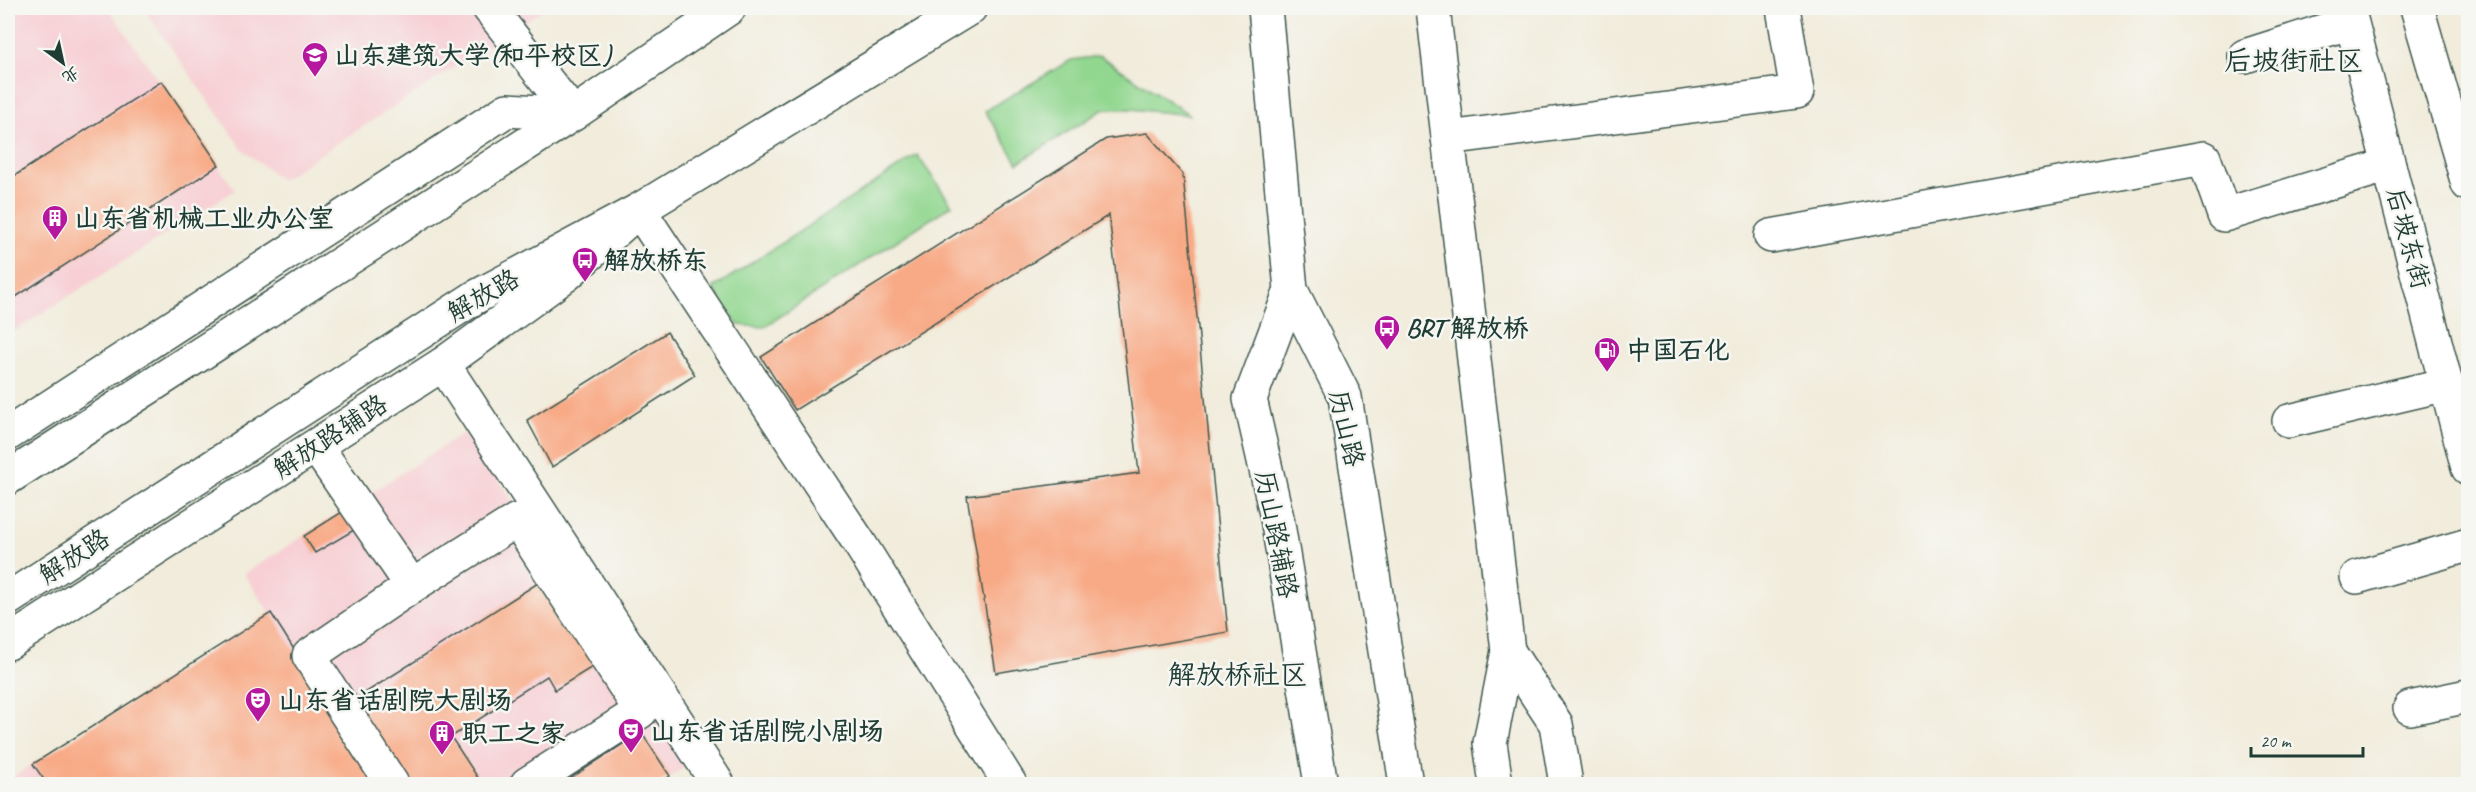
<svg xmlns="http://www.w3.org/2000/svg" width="2476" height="792" viewBox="0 0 2476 792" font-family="Caveat,'LXGW WenKai TC',sans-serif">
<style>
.built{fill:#f7cfd4}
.green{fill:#92d790;stroke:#588a62;stroke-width:1.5}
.building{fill:#f8aa86}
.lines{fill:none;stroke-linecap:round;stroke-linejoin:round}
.minor-casing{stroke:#3e574d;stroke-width:36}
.major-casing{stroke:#3e574d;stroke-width:36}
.minor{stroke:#fff;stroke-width:33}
.major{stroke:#fff;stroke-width:33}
.labels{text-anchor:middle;stroke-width:5;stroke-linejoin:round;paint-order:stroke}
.poi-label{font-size:26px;font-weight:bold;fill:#1f3d34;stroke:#f6f6f2;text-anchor:start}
.street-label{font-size:26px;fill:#1f3d34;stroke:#f6f6f2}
.quarter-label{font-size:28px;fill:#1f3d34;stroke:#f6f6f2}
</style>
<rect width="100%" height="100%" fill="#f6f6f2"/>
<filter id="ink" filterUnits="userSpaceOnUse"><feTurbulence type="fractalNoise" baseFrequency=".0167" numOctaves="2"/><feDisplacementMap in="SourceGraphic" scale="12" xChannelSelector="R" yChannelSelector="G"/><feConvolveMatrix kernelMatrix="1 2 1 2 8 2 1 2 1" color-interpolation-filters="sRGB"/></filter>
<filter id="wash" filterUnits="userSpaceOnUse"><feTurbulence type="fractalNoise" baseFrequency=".008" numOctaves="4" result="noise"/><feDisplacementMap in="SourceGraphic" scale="24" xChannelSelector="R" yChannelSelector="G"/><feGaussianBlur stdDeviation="1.35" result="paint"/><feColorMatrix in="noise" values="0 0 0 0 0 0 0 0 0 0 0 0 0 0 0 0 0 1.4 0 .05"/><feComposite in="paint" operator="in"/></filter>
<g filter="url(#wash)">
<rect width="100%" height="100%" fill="#f1ecdb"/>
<g class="built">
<polygon points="8,8 108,8 235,190 8,335"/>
<polygon points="143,8 546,8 281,180 242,149"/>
<polygon points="467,431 688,765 658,784 8,784 8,780 270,613 244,574"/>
</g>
<g class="green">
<polygon points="1100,56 1190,115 1130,109 1104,109 1018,163 985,111 1071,60"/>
<polygon points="917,155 952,205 764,327 738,325 713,288"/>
</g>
<g id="blocks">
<g class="building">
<polygon points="162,81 219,165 8,302 8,180"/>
<polygon points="1147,133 1183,175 1228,632 996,673 967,496 1139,473 1109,215 795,410 761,357 1106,139"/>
<polygon points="667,332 695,375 552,467 527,420"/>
<polygon points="342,512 354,530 315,553 304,536"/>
<polygon points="549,576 602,661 555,690 547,676 451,737 482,784 396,784 346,705"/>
<polygon points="271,613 379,784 47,784 33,764"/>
<polygon points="641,732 670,776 658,784 562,784"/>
</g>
</g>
</g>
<g filter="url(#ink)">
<use href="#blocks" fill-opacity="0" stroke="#3e574d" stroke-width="1.5"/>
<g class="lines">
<g class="minor-casing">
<g id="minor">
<polyline points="489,8 573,114"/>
<polyline points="2348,8 2468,468"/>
<polyline points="2417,8 2468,184"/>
<polyline points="2245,56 2351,22"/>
<polyline points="1448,138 1797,92 1783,8"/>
<polyline points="1771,236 2204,158 2224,215 2389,165"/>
<polyline points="1291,290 1250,399 1277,518 1321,784"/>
<polyline points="443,364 718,784"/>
<polyline points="2289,421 2447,384"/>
<polyline points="8,434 507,110 573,114"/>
<polyline points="316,446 412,586"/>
<polyline points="2357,577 2468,545"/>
<polyline points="8,643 443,364 566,275 639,210 858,541 1010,784"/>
<polyline points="1508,651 1556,724 1566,784"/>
<polyline points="2410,708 2468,696"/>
<polyline points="392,784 309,656 412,586 517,520 641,711 527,784"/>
</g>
</g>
<g class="major-casing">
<g id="major">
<polyline points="1265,8 1291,290 1345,397 1406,784"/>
<polyline points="1433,8 1508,651 1490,743 1496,784"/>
<polyline points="8,478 573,114 729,8"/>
<polyline points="8,599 474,298 639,210 970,8"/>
</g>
</g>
<use href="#minor" class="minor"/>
<use href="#major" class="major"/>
</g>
</g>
<defs>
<g id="university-pin" transform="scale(1.35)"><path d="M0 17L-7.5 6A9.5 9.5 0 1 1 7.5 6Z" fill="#b5179e" stroke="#f6f6f2"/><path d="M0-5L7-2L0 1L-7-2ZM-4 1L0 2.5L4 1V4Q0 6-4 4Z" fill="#fff"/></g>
<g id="building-pin" transform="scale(1.35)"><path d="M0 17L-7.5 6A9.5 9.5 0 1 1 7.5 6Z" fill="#b5179e" stroke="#f6f6f2"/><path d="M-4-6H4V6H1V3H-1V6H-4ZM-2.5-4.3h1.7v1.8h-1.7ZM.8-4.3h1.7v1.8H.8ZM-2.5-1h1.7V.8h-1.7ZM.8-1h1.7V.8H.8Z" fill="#fff"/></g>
<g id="bus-pin" transform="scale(1.35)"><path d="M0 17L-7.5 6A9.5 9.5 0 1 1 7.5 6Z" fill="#b5179e" stroke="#f6f6f2"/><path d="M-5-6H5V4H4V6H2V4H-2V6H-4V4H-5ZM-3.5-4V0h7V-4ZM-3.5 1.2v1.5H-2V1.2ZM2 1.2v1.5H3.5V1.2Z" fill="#fff"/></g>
<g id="fuel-pin" transform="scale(1.35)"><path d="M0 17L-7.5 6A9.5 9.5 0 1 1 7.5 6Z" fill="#b5179e" stroke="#f6f6f2"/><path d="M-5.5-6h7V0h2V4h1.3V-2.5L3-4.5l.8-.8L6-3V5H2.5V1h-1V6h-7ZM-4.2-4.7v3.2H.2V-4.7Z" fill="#fff"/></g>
<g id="theatre-pin" transform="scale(1.35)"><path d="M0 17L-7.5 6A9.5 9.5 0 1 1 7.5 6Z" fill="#b5179e" stroke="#f6f6f2"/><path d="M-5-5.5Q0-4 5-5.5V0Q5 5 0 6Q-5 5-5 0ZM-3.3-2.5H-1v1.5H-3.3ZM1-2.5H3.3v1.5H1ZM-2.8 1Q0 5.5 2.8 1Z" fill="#fff"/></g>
</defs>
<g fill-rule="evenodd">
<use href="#university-pin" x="315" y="55"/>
<use href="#building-pin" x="55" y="218"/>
<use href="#bus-pin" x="585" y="260"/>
<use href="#bus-pin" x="1387" y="328"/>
<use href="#fuel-pin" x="1607" y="350"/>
<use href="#theatre-pin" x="258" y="700"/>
<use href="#theatre-pin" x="631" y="731"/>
<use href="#building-pin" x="442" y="733"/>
</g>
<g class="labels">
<g class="poi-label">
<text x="334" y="64">山东建筑大学(和平校区)</text>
<text x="74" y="227">山东省机械工业办公室</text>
<text x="604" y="269">解放桥东</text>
<text x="1406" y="337">BRT 解放桥</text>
<text x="1626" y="359">中国石化</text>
<text x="278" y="709">山东省话剧院大剧场</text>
<text x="650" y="740">山东省话剧院小剧场</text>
<text x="462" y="742">职工之家</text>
</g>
<g class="street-label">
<text transform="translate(2409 238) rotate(75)" y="9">后坡东街</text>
<text transform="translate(483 295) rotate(-30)" y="9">解放路</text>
<text transform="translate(1347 428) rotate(77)" y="9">历山路</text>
<text transform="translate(330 436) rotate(-33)" y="9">解放路辅路</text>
<text transform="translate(1277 534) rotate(79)" y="9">历山路辅路</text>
<text transform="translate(74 556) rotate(-33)" y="9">解放路</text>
</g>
<g class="quarter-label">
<text x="2294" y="70">后坡街社区</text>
<text x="1238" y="684">解放桥社区</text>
</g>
</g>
<rect width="2476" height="792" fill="none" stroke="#f6f6f2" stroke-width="30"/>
<g transform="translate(63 63) rotate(147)" stroke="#f6f6f2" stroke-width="4.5" paint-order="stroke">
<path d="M0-4.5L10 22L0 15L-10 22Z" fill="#1f3d34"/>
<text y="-9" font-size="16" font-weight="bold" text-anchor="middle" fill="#1f3d34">北</text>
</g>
<path d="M2251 747v9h112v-9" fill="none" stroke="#1f3d34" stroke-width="3"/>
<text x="2260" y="747" font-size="18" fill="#1f3d34" stroke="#f6f6f2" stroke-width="4.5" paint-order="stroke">20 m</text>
</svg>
